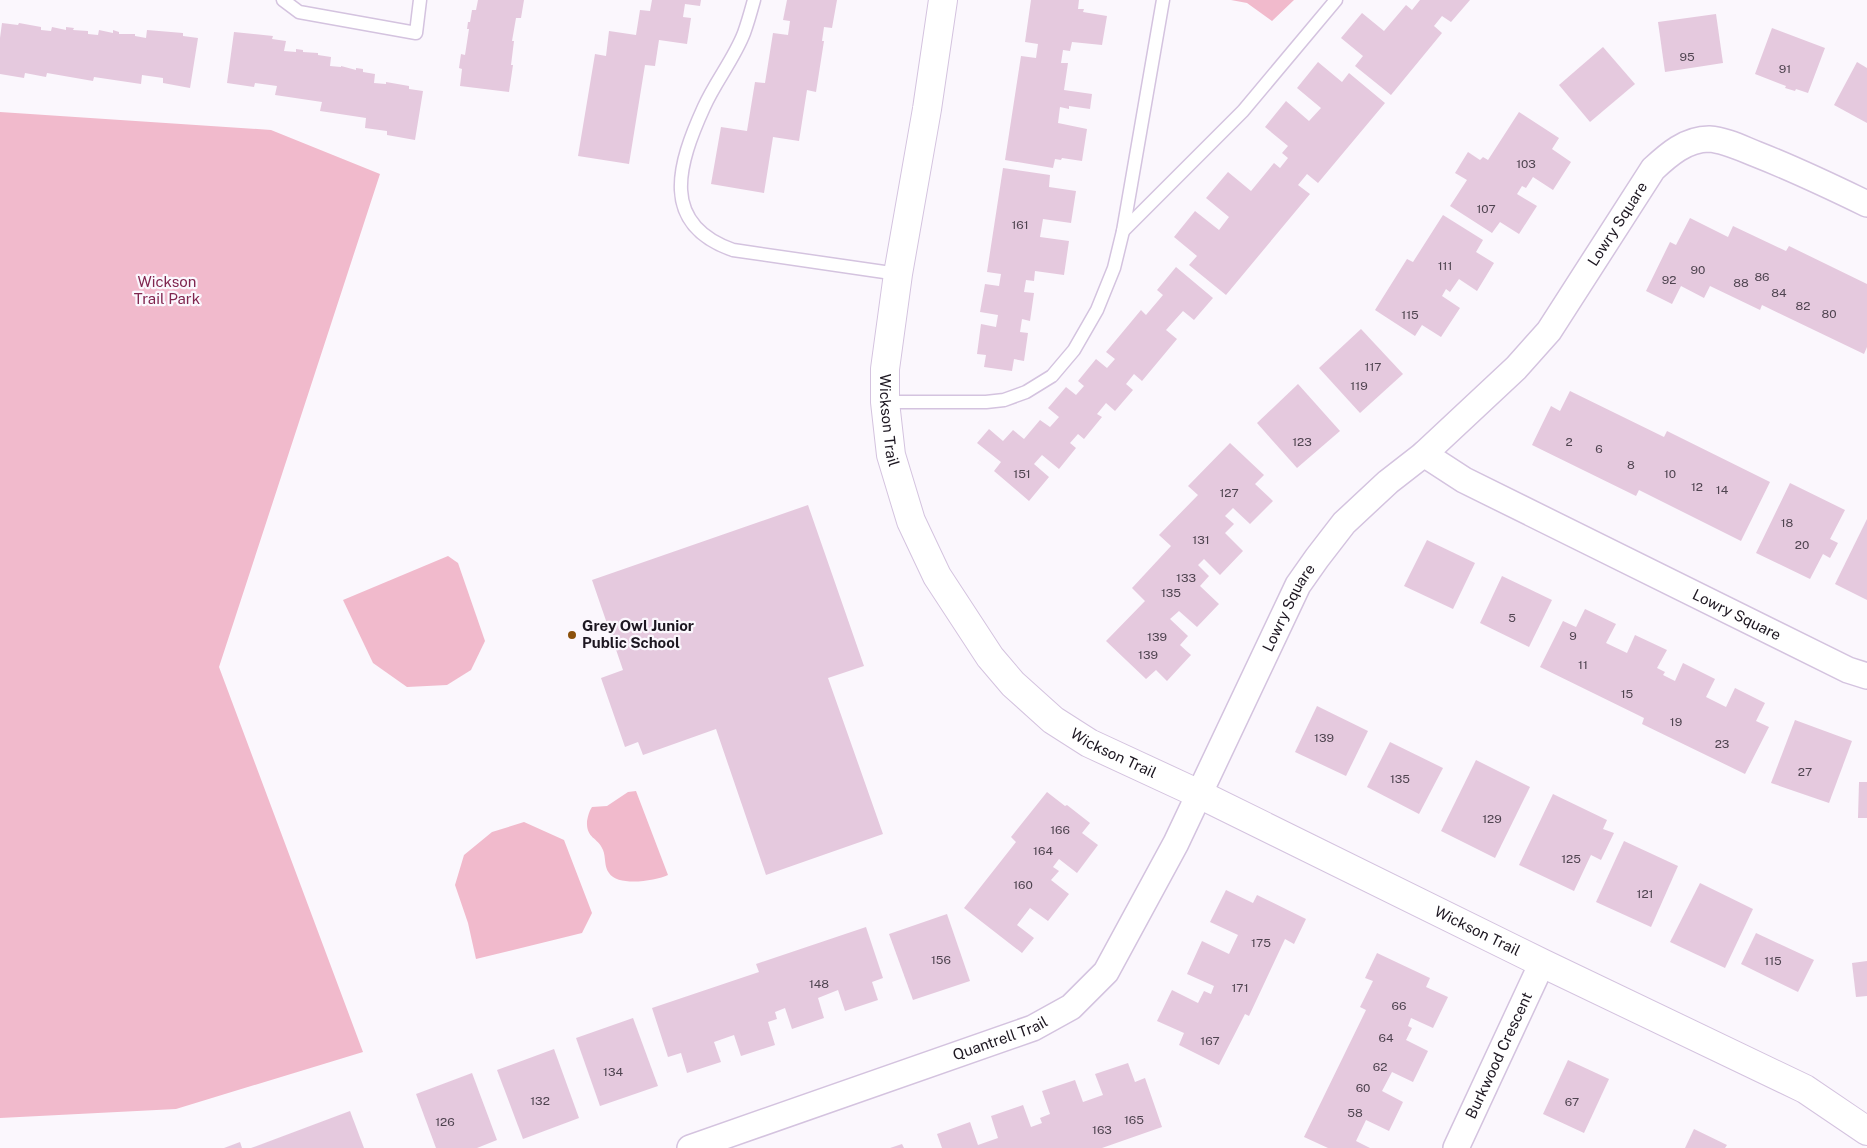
<svg xmlns="http://www.w3.org/2000/svg" width="1867" height="1148" viewBox="0 0 1867 1148" font-family="'Public Sans',sans-serif">
<style>
.green{fill:#f1bacc}
.building{fill:#e5c9de}
.lines{fill:none;stroke-linecap:round;stroke-linejoin:round}
.service-casing{stroke:#d4c3df;stroke-width:15}
.minor-casing{stroke:#d4c3df;stroke-width:28}
.tertiary-casing{stroke:#d4c3df;stroke-width:30}
.service{stroke:#fff;stroke-width:12}
.minor{stroke:#fff;stroke-width:25}
.tertiary{stroke:#fff;stroke-width:28}
.poi-dot{fill:#8b500b;stroke:#fbf7fd;stroke-width:2}
.labels{text-anchor:middle;stroke-width:4.5;stroke-linejoin:round;paint-order:stroke}
.number-label{font-size:12px;fill:#4f4450}
.street-label{font-size:15px;fill:#1d1721;stroke:#fbf7fd}
.park-label{font-size:15px;fill:#80264f;stroke:#fbf7fd}
.poi-label{font-size:15px;font-weight:bold;fill:#1d1721;stroke:#fbf7fd;text-anchor:start}
</style>
<rect width="100%" height="100%" fill="#fbf7fd"/>
<g class="green">
<polygon points="1231,0 1294,0 1272,21 1247,3"/>
<polygon points="0,112 271,130 380,174 219,667 363,1052 176,1109 0,1118"/>
<polygon points="448,556 458,563 485,641 471,670 447,685 407,687 373,663 343,600"/>
<path d="M636 791 668 875C655 881 618 887 609 873 604 867 606 857 603 850 598 837 586 839 587 821 588 816 589 811 592 807L607 806 628 792Z"/>
<polygon points="524,822 564,840 592,913 582,933 476,959 468,923 455,885 464,855 492,832"/>
</g>
<g class="building">
<polygon points="478,0 524,0 521,18 516,18 512,41 514,41 511,65 513,65 509,92 460,86 462,69 459,68 461,54 465,55 469,29 467,29 468,22 470,22 472,10 476,10"/>
<polygon points="652,0 701,0 700,6 685,4 683,17 691,18 687,44 659,40 655,66 645,65 629,164 578,156 595,54 606,56 609,31 636,35 640,10 650,11"/>
<polygon points="787,0 837,0 832,28 824,27 822,41 824,41 816,92 807,90 799,141 773,137 764,193 711,184 721,127 747,131 755,82 765,83 773,33 788,35 790,21 783,20"/>
<polygon points="1031,0 1079,0 1078,9 1084,9 1083,12 1107,16 1102,45 1072,42 1070,51 1063,50 1061,63 1068,63 1064,90 1092,94 1090,109 1069,106 1069,109 1060,107 1058,123 1087,129 1082,161 1062,158 1061,160 1055,159 1053,168 1005,160 1021,56 1036,58 1038,44 1025,42"/>
<polygon points="1420,0 1470,0 1451,22 1442,16 1434,26 1442,33 1391,95 1355,66 1363,56 1341,38 1362,13 1384,31 1406,5 1412,10"/>
<polygon points="1716,14 1723,63 1665,72 1658,22"/>
<polygon points="2,23 18,25 19,23 41,27 41,30 51,31 52,27 66,30 66,27 74,28 73,30 88,31 88,34 98,35 99,30 113,33 113,30 119,32 119,34 135,34 135,36 146,38 147,30 183,33 183,36 198,38 190,88 163,83 163,78 142,75 141,84 94,77 93,81 47,73 46,77 25,73 24,78 0,74 0,38"/>
<polygon points="1772,28 1825,48 1808,93 1796,89 1795,91 1785,88 1786,86 1755,74"/>
<polygon points="234,32 273,36 272,39 286,41 284,51 296,52 296,49 303,50 303,52 318,53 318,55 331,57 330,66 341,67 341,66 356,70 356,68 363,69 363,72 375,74 374,83 386,84 386,82 409,86 409,89 423,91 415,140 387,135 387,131 365,128 366,118 320,111 322,102 275,95 277,86 255,83 254,87 227,83"/>
<polygon points="1603,47 1635,84 1590,122 1559,85"/>
<polygon points="1318,62 1342,82 1349,73 1385,103 1318,183 1307,174 1298,185 1310,194 1226,295 1189,265 1197,256 1174,237 1195,211 1219,230 1229,217 1206,198 1228,172 1251,191 1274,163 1280,168 1288,158 1282,153 1288,146 1265,127 1286,101 1309,121 1321,108 1297,88"/>
<polygon points="1857,62 1867,68 1867,123 1834,105"/>
<polygon points="1519,112 1559,138 1552,149 1571,162 1553,190 1533,177 1526,188 1522,186 1517,194 1537,206 1519,234 1500,222 1492,233 1450,206 1467,180 1455,173 1468,152 1480,160 1483,157 1488,160"/>
<polygon points="1003,168 1050,175 1049,187 1076,191 1071,223 1043,219 1040,237 1069,241 1064,275 1035,271 1034,281 1026,280 1024,292 1034,293 1030,321 1022,319 1020,332 1028,333 1024,361 1014,359 1012,371 984,367 986,355 977,354 981,324 996,327 998,315 980,312 985,284 999,286 1001,274 987,272"/>
<polygon points="1443,215 1483,240 1476,252 1494,263 1477,291 1459,279 1450,292 1446,289 1442,296 1460,308 1441,337 1422,325 1415,336 1375,310 1407,259 1413,262"/>
<polygon points="1690,218 1728,237 1733,226 1786,251 1789,246 1867,284 1867,347 1864,354 1762,305 1760,310 1710,286 1704,298 1681,286 1672,304 1646,291 1670,242 1676,245"/>
<polygon points="1176,267 1213,298 1194,320 1183,311 1166,330 1177,339 1142,381 1134,374 1126,384 1133,390 1115,411 1106,403 1097,414 1102,417 1084,439 1078,434 1070,443 1076,448 1059,469 1042,455 1034,464 1049,477 1029,501 994,471 1001,462 977,443 989,429 1003,441 1013,430 1024,439 1040,420 1050,427 1059,417 1048,408 1066,387 1076,395 1084,386 1078,381 1096,359 1107,368 1115,359 1106,352 1141,310 1146,315 1163,295 1157,290"/>
<polygon points="1361,329 1403,374 1360,413 1319,368"/>
<polygon points="1298,384 1340,431 1297,468 1257,423"/>
<polygon points="1570,391 1664,437 1667,431 1770,482 1741,541 1639,490 1636,496 1532,445 1551,406 1560,411"/>
<polygon points="1230,443 1264,475 1255,484 1273,501 1250,524 1233,508 1225,516 1234,524 1225,533 1243,551 1220,575 1204,559 1198,565 1209,576 1200,586 1219,604 1197,627 1179,611 1170,619 1188,636 1180,645 1191,655 1167,681 1156,670 1146,679 1106,641 1145,601 1132,588 1171,546 1159,535 1198,495 1188,486"/>
<polygon points="1790,483 1845,510 1830,539 1838,543 1830,558 1823,554 1810,579 1756,553"/>
<polygon points="808,505 864,666 828,678 883,834 766,875 716,729 643,755 638,742 625,747 601,678 623,670 592,580"/>
<polygon points="1867,519 1867,600 1835,584"/>
<polygon points="1427,540 1475,563 1453,609 1404,586"/>
<polygon points="1502,576 1552,600 1529,647 1480,623"/>
<polygon points="1585,609 1616,624 1606,643 1627,653 1635,635 1667,650 1657,668 1665,672 1663,675 1675,681 1683,663 1715,679 1706,697 1726,707 1735,688 1765,703 1756,721 1769,727 1745,774 1642,724 1644,718 1540,667 1563,621 1576,627"/>
<polygon points="1317,706 1368,731 1346,776 1295,752"/>
<polygon points="1795,720 1852,741 1829,803 1771,783"/>
<polygon points="1390,742 1443,768 1419,814 1367,787"/>
<polygon points="1476,760 1530,787 1495,858 1441,831"/>
<polygon points="1859,782 1867,782 1867,818 1858,818"/>
<polygon points="1047,792 1065,806 1067,805 1090,823 1082,833 1098,845 1077,873 1059,859 1053,867 1059,871 1051,880 1069,894 1048,921 1030,908 1017,925 1034,938 1022,953 964,908 1016,842 1011,837"/>
<polygon points="1553,794 1607,820 1603,829 1614,833 1601,860 1591,855 1574,891 1519,865"/>
<polygon points="1624,841 1678,866 1651,927 1596,902"/>
<polygon points="1700,883 1753,909 1725,968 1670,942"/>
<polygon points="1226,890 1253,903 1257,895 1306,919 1294,944 1285,939 1249,1016 1245,1014 1219,1065 1179,1045 1184,1033 1157,1021 1172,990 1198,1003 1204,991 1211,994 1214,986 1187,974 1202,941 1229,954 1238,935 1210,922"/>
<polygon points="947,914 970,981 913,1000 889,934"/>
<polygon points="866,927 883,978 872,982 878,1000 845,1011 838,990 818,998 824,1018 792,1029 785,1008 775,1012 777,1019 768,1022 775,1045 741,1056 734,1035 714,1042 721,1062 687,1073 681,1053 668,1057 652,1008 759,972 756,964"/>
<polygon points="1756,933 1814,960 1798,992 1741,964"/>
<polygon points="1377,953 1430,978 1426,987 1448,997 1433,1028 1411,1018 1408,1026 1412,1028 1406,1040 1428,1051 1413,1082 1392,1072 1382,1091 1403,1102 1389,1131 1366,1120 1356,1141 1370,1148 1328,1148 1304,1137 1366,1010 1360,1007 1373,981 1365,978"/>
<polygon points="1867,961 1867,996 1856,997 1852,963"/>
<polygon points="633,1018 658,1086 600,1106 576,1038"/>
<polygon points="554,1049 579,1118 523,1139 497,1070"/>
<polygon points="1568,1060 1609,1079 1584,1133 1543,1114"/>
<polygon points="1128,1063 1135,1082 1145,1078 1162,1127 1102,1148 942,1148 937,1134 970,1122 978,1145 998,1138 991,1116 1023,1105 1031,1127 1042,1123 1040,1118 1050,1114 1042,1091 1075,1080 1083,1102 1103,1095 1095,1074"/>
<polygon points="472,1073 497,1140 477,1148 436,1148 416,1094"/>
<polygon points="350,1111 364,1148 251,1148"/>
<polygon points="1694,1129 1727,1145 1725,1148 1685,1148"/>
<polygon points="240,1142 242,1148 224,1148"/>
<polygon points="902,1144 904,1148 890,1148"/>
</g>
<g class="lines">
<g class="service-casing">
<g id="service">
<polyline points="283,0 299,12 416,33 420,0"/>
<path d="M754 0C751 11 748 22 744 33 734 59 715 82 704 107 678 164 659 224 733 250L898 274"/>
<polyline points="1123,231 1243,111 1336,0"/>
<polyline points="885,402 986,402 1004,400 1026,392 1052,376 1074,350 1097,310 1114,268 1123,231 1163,0"/>
</g>
</g>
<g class="minor-casing">
<g id="minor">
<path id="s1" d="M1424 454 1464 480 1848 670 1867 676"/>
<path id="s2" d="M690 1148 1033 1028 1071 1007 1106 972 1176 843 1298 585 1317 558 1344 523 1388 482 1424 454 1516 368 1549 331 1653 169C1668 155 1686 139 1709 139 1725 140 1741 148 1756 154 1794 169 1830 186 1867 204"/>
<path id="s3" d="M1456 1148 1542 963"/>
</g>
</g>
<g class="tertiary-casing">
<g id="tertiary">
<path id="s4" d="M943 0 927 109 898 274 885 369V402L891 455 911 521 937 576 990 657 1013 684 1053 720 1089 743 1199 794 1542 963 1805 1089 1867 1131"/>
</g>
</g>
<use href="#service" class="service"/>
<use href="#minor" class="minor"/>
<use href="#tertiary" class="tertiary"/>
</g>
<circle class="poi-dot" cx="572" cy="635" r="5"/>
<g class="labels">
<g class="number-label">
<text x="1687" y="61">95</text>
<text x="1785" y="73">91</text>
<text x="1526" y="168">103</text>
<text x="1486" y="213">107</text>
<text x="1020" y="229">161</text>
<text x="1445" y="270">111</text>
<text x="1698" y="274">90</text>
<text x="1762" y="281">86</text>
<text x="1669" y="284">92</text>
<text x="1741" y="287">88</text>
<text x="1779" y="297">84</text>
<text x="1803" y="310">82</text>
<text x="1829" y="318">80</text>
<text x="1410" y="319">115</text>
<text x="1373" y="371">117</text>
<text x="1359" y="390">119</text>
<text x="1302" y="446">123</text>
<text x="1569" y="446">2</text>
<text x="1599" y="453">6</text>
<text x="1631" y="469">8</text>
<text x="1022" y="478">151</text>
<text x="1670" y="478">10</text>
<text x="1697" y="491">12</text>
<text x="1722" y="494">14</text>
<text x="1229" y="497">127</text>
<text x="1787" y="527">18</text>
<text x="1201" y="544">131</text>
<text x="1802" y="549">20</text>
<text x="1186" y="582">133</text>
<text x="1171" y="597">135</text>
<text x="1512" y="622">5</text>
<text x="1573" y="640">9</text>
<text x="1157" y="641">139</text>
<text x="1148" y="659">139</text>
<text x="1583" y="669">11</text>
<text x="1627" y="698">15</text>
<text x="1676" y="726">19</text>
<text x="1324" y="742">139</text>
<text x="1722" y="748">23</text>
<text x="1805" y="776">27</text>
<text x="1400" y="783">135</text>
<text x="1492" y="823">129</text>
<text x="1060" y="834">166</text>
<text x="1043" y="855">164</text>
<text x="1571" y="863">125</text>
<text x="1023" y="889">160</text>
<text x="1645" y="898">121</text>
<text x="1261" y="947">175</text>
<text x="941" y="964">156</text>
<text x="1773" y="965">115</text>
<text x="819" y="988">148</text>
<text x="1240" y="992">171</text>
<text x="1399" y="1010">66</text>
<text x="1386" y="1042">64</text>
<text x="1210" y="1045">167</text>
<text x="1380" y="1071">62</text>
<text x="613" y="1076">134</text>
<text x="1363" y="1092">60</text>
<text x="540" y="1105">132</text>
<text x="1572" y="1106">67</text>
<text x="1355" y="1117">58</text>
<text x="1134" y="1124">165</text>
<text x="445" y="1126">126</text>
<text x="1102" y="1134">163</text>
</g>
<g class="street-label">
<text dy="5" stroke="none"><textPath href="#s2" startOffset="1374">Lowry Square</textPath></text>
<text dy="5" stroke="none"><textPath href="#s4" startOffset="425">Wickson Trail</textPath></text>
<text dy="5" stroke="none"><textPath href="#s2" startOffset="864">Lowry Square</textPath></text>
<text dy="5" stroke="none"><textPath href="#s1" startOffset="352">Lowry Square</textPath></text>
<text dy="5" stroke="none"><textPath href="#s4" startOffset="845">Wickson Trail</textPath></text>
<text dy="5" stroke="none"><textPath href="#s4" startOffset="1250">Wickson Trail</textPath></text>
<text dy="5" stroke="none"><textPath href="#s2" startOffset="329">Quantrell Trail</textPath></text>
<text dy="5" stroke="none"><textPath href="#s3" startOffset="102">Burkwood Crescent</textPath></text>
</g>
<g class="park-label">
<text x="167" y="287">Wickson<tspan x="167" dy="17">Trail Park</tspan></text>
</g>
<g class="poi-label">
<text x="582" y="631">Grey Owl Junior<tspan x="582" dy="17">Public School</tspan></text>
</g>
</g>
</svg>
